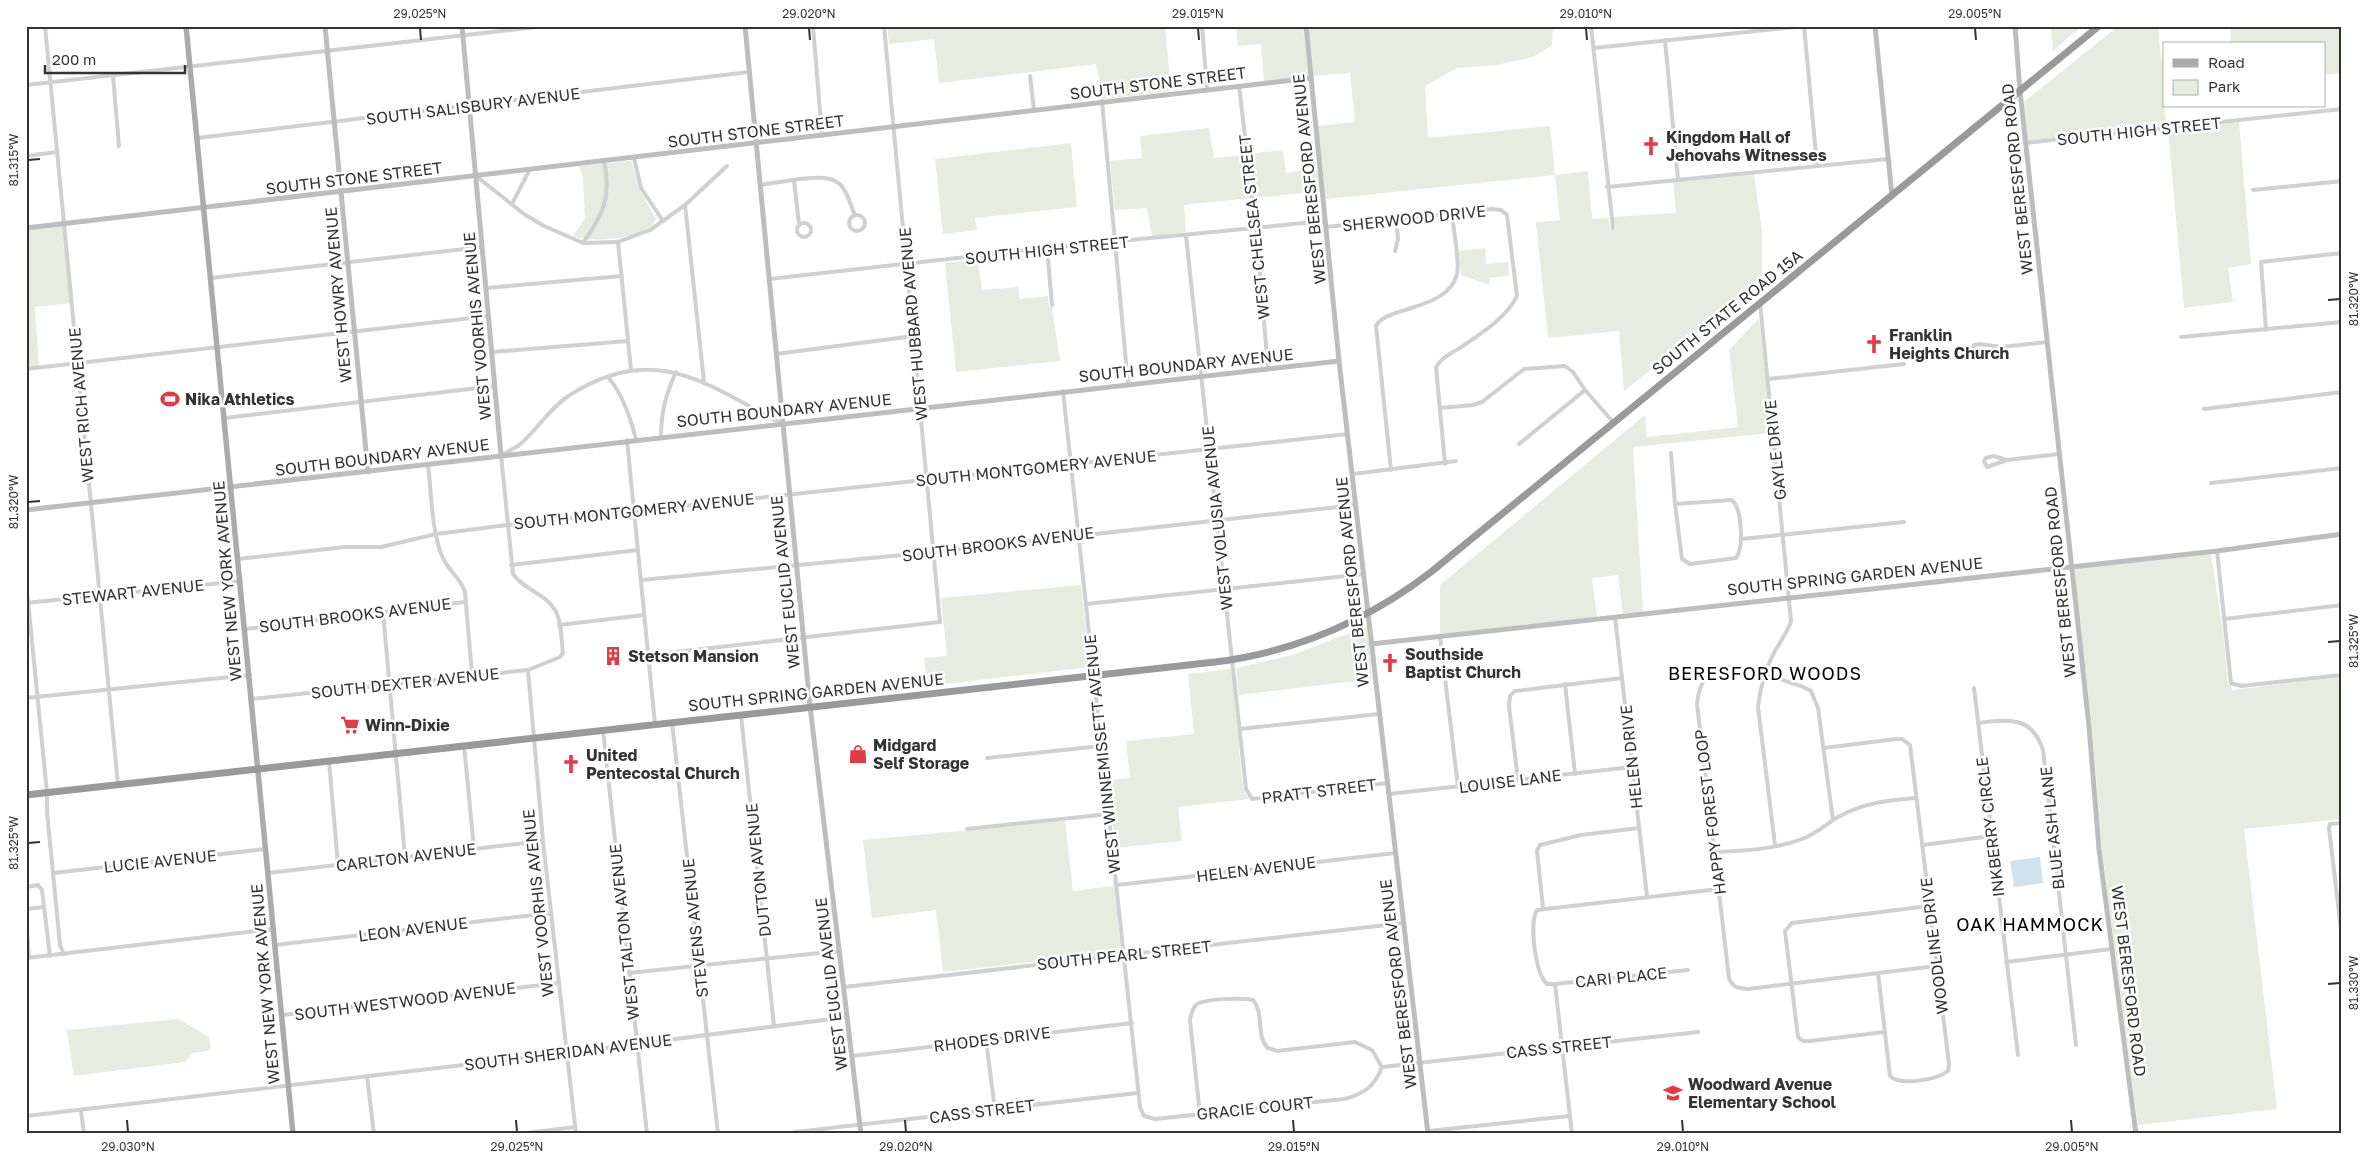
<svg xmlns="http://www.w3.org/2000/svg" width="2368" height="1160" viewBox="0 0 2368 1160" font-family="'Golos Text',sans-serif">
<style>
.green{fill:#e6ecdf}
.water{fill:#cfe2ee}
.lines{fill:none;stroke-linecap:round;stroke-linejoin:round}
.street{stroke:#d0d0d0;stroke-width:4}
.secondary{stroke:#bdbdbd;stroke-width:5}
.primary{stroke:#ababab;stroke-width:5.5}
.highway{stroke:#9a9a9a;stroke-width:7}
.ticks{fill:none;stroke:#333;stroke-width:2}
.labels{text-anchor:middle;stroke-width:5;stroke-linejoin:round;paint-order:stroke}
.street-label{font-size:16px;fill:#333;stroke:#fff}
.poi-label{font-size:16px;font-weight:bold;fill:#333;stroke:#fff;text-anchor:start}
.neighbourhood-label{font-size:18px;letter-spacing:1px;fill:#000;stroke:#fff}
.neatline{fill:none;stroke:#333;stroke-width:2}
.ticks-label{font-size:12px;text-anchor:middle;fill:#333}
</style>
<rect width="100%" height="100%" fill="#fff"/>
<g class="green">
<polygon points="887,26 1165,26 1171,91 1103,99 1096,64 939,83 934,39 889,44"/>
<polygon points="1236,26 1303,26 1308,76 1264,81 1261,44 1238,46"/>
<polygon points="1308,26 1553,26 1552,45 1533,57 1497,65 1457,68 1425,86 1428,138 1550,126 1555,175 1588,171 1592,219 1608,218 1611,230 1616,229 1613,217 1676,213 1673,182 1754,174 1762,231 1762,281 1624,391 1619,331 1548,338 1536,222 1560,220 1555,175 1326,199 1318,126 1355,122 1350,73 1313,76"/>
<polygon points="2051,26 2082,26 2053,51"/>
<polygon points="2118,26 2158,26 2161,59 2164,59 2164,106 2167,125 2028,141 2024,102"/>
<polygon points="2230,26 2342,26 2342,73 2324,75 2324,44 2231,44"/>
<polygon points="2239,122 2251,264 2228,268 2233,302 2184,308 2168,130"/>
<polygon points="1209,128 1214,158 1244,155 1250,198 1184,205 1186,232 1152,236 1147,208 1115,210 1110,161 1142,158 1140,136"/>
<polygon points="1071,143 1077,207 975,218 977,230 943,234 935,159"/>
<polygon points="1283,150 1286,173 1317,169 1320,191 1255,198 1250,154"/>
<path d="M631 161 639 189 656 219C647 240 592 243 573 236L585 218 583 177 579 166Z"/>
<polygon points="64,224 71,303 35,307 39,368 26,369 26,228"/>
<polygon points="1485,248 1486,264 1508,262 1509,276 1490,278 1489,285 1461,275 1459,251"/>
<polygon points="978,260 982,290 1018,287 1020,299 1048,296 1049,307 1052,307 1060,361 956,372 945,263"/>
<polygon points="1759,318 1771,433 1633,447 1643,612 1623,614 1618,575 1592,578 1597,617 1440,634 1440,585 1645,415 1647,437 1738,427 1729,350"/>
<polygon points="2211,554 2223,631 2228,684 2231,685 2232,690 2342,677 2342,819 2244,829 2277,1109 2138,1125 2102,849 2092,726 2074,568"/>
<polygon points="1081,585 1090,667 927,686 924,658 947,656 941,598"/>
<polygon points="1367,626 1372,679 1239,695 1236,668 1293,655"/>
<polygon points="1231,669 1243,789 1249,799 1178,807 1182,841 1115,848 1108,780 1130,778 1126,741 1194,734 1188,674"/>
<polygon points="1065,821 1073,891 1114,886 1121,952 943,972 936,910 872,918 863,840"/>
<polygon points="178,1019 209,1037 211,1048 208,1051 192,1053 185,1062 74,1076 67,1030"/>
</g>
<polygon class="water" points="2040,857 2043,883 2014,887 2010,861"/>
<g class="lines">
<g class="street">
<polyline points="45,26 118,785"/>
<polyline points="813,26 822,136"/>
<polyline points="1202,26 1207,89"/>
<polyline points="1591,26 1613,228"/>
<polyline points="1804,26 1817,166"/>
<polyline points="1665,40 1678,179"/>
<polyline points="1594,48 1804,26"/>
<polyline points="113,76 119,146"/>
<polyline points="1030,76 1034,110"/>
<polyline points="26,85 546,26"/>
<polyline points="1239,86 1256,228 1268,368"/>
<polyline points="1102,101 1128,384"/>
<polyline points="197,138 749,72"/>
<polyline points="2025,143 2342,109"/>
<polyline points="26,156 57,152"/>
<polyline points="634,158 641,188 663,221"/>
<polyline points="476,176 524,214 544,226 583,243 618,242 650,230 685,205 727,166"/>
<polyline points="794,181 799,224"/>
<path d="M760 185C777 183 822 172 837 182 847 188 850 205 855 215"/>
<polyline points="1607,187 1888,159"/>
<polyline points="2253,190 2342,181"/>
<polyline points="512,204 530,169"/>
<polyline points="685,205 704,382"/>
<circle cx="857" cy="223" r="8"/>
<circle cx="804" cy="230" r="7"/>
<path d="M1326 227 1492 209 1501 210 1507 215 1517 296C1507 317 1482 333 1463 346 1452 353 1443 356 1436 367L1445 464"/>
<polyline points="1186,236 1246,789 1252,799 1387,783"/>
<polyline points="618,242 631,370"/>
<path d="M583 243C603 215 612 196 604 161"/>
<polyline points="1047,248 1052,305"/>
<polyline points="1395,251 1398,239 1396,219"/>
<polyline points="211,278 482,247"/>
<polyline points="769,279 1047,248 1325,221"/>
<polyline points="486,288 622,276"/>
<path d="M1760 303 1791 621C1787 634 1778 644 1772 657 1764 672 1760 691 1758 707L1775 845"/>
<polyline points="2266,330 2261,262 2342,253"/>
<polyline points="2181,337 2342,322"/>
<polyline points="2001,347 1980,344 1974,345 1972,352 1975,355 2001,347 2047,342"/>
<polyline points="492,352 628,341"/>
<polyline points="776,354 914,336"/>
<polyline points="26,369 489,316"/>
<path d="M608 377C623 395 630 417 636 439"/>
<polyline points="1768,379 1904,364"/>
<path d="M1063 391 1140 1107 1144 1116 1155 1119 1344 1099C1364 1094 1375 1086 1382 1067"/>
<polyline points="1440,408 1473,405 1482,402 1524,369 1565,366 1573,372 1585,390 1614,423"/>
<polyline points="2204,409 2342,392"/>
<polyline points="225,418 495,386"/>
<path d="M661 436C661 412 666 394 676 372"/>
<polyline points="627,440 655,724"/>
<polyline points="1519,444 1585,390"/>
<path d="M1671 453 1675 504 1682 559 1690 564 1736 558C1744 548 1742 509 1732 500L1675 504"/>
<polyline points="2007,460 1993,456 1986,458 1984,461 1987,467 2007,460 2059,454"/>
<path d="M428 464C431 489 432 539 444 560 450 572 461 579 465 592L472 675"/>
<path d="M1391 470 1376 326C1385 306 1448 311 1457 274 1460 259 1453 230 1452 213"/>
<polyline points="1353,474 1456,461"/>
<polyline points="2211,483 2342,468"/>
<polyline points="1741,539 1904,522"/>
<polyline points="2217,551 2231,683 2241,686 2342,675"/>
<polyline points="238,559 345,547 381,547 436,534 507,525 1348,434"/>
<polyline points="511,565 638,550"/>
<polyline points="641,580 934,552 1356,505"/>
<polyline points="26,581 47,793 47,812 60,945 64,954"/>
<polyline points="26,603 241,581"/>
<polyline points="1086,604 1364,574"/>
<polyline points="383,612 405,857"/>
<polyline points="1615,617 1647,896"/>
<polyline points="2224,619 2342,605"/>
<polyline points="559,625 644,615"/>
<polyline points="245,629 465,602"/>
<polyline points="1440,636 1458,787"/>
<polyline points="648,655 940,622 884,26"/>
<polyline points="528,670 543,841 576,1134"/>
<polyline points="1565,684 1575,774"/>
<polyline points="1974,688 2018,1055"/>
<polyline points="26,698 250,675"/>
<path d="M252 699 528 670 560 657 563 653C561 640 562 621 555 610 546 594 524 590 513 574L501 455C507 452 513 449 518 446 537 431 549 408 570 395 654 341 707 384 782 424"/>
<polyline points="741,715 774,1026"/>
<polyline points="672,722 718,1134"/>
<path d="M1978 723C2009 719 2032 716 2043 750L2076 1045"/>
<polyline points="1240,729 1379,714"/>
<polyline points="603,730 647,1134"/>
<polyline points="464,745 474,849"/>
<path d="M1824 748 1896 739H1902L1910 745 1949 1064 1948 1071C1937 1080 1900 1086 1890 1076L1878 973"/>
<polyline points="987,758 1101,746"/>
<polyline points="329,761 338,865"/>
<polyline points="1518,780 1509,706 1510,696 1515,691 1622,678"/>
<polyline points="1389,794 1632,767"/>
<path d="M1833 820 1818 708 1811 691 1801 686C1765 676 1703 640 1697 704L1729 978C1733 988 1738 988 1748 989L1936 966"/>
<polyline points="2342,823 2330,824 2329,828 2342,938"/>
<polyline points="967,829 1109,814"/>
<polyline points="1923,845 1991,836"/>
<path d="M1716 852C1744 851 1776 849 1802 839 1816 834 1826 824 1838 817 1863 803 1888 800 1916 798"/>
<polyline points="53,873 266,849"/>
<polyline points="268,873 543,841"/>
<polyline points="1117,885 1395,853"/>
<polyline points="26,887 38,885 42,890 50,956"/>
<polyline points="1543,908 1537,851 1540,845 1581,835 1639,828"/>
<polyline points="26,909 44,907"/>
<polyline points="26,918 29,958"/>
<polyline points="275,945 551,913"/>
<polyline points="26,958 274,929"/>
<polyline points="2006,962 2112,949"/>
<polyline points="629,973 839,951"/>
<polyline points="1555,984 1688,970"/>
<polyline points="844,987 1404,923"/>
<polyline points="282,1015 559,983"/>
<polyline points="1884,1032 1810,1041 1803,1041 1798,1037 1785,931 1792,923 1929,906"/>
<polyline points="986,1040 995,1110"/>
<polyline points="852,1056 1132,1023"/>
<polyline points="1382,1067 1698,1032"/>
<polyline points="367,1076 374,1134"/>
<polyline points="81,1111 84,1134"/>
<path d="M1200 1115 1190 1020C1191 1015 1192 1009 1196 1005 1204 998 1243 998 1253 1000 1265 1014 1255 1035 1268 1048L1277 1051 1355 1042 1372 1050 1382 1067"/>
<polyline points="26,1116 566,1053 847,1017"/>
<polyline points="1428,1131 1570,1116"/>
<polyline points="795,1132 1138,1093"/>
<polyline points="519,1134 575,1127"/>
<path d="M1572 1134 1555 984H1547C1535 973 1529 923 1537 910L1719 889"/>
</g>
<g class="secondary">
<polyline points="325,26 368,472"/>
<polyline points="462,26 501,455"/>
<polyline points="745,26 810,706 861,1134"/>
<polyline points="1306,26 1339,361 1428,1134"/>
<polyline points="1875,26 1892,196"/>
<polyline points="2015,26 2020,91 2089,726 2099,849 2136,1134"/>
<polyline points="26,228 1311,78"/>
<polyline points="26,510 1339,361"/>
<polyline points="1371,644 2217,551 2342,534"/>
</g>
<polyline class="primary" points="186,26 293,1134"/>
<path class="highway" d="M26 795 1215 662C1295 652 1367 621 1431 572L2099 26"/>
</g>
<path class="ticks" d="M420 28 421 40M809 28 810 40M1198 28 1199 40M1586 28 1587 40M1975 28 1976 40M28 160 40 159M2328 300 2340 299M28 502 40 501M2328 642 2340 641M28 843 40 842M2328 984 2340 983M127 1120 128 1132M516 1120 517 1132M905 1120 906 1132M1293 1120 1294 1132M1682 1120 1683 1132M2071 1120 2072 1132"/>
<defs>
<g id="church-bare" transform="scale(1.5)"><path d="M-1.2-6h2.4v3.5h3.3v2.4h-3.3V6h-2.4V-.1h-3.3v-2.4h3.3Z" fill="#e63946" stroke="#fff" stroke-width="2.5" paint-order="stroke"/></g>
<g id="stadium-bare" transform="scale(1.5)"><path d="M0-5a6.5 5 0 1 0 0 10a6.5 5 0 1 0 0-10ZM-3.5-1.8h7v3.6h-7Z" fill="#e63946" stroke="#fff" stroke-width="2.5" paint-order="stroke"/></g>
<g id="building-bare" transform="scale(1.5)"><path d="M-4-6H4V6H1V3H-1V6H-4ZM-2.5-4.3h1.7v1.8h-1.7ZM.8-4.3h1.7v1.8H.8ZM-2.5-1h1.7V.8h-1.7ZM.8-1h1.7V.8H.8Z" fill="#e63946" stroke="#fff" stroke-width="2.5" paint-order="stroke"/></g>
<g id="supermarket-bare" transform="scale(1.5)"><path d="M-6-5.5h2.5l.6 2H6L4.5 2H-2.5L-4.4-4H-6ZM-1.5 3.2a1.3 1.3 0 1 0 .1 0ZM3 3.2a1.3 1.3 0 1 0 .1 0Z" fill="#e63946" stroke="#fff" stroke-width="2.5" paint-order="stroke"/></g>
<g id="shop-bare" transform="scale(1.5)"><path d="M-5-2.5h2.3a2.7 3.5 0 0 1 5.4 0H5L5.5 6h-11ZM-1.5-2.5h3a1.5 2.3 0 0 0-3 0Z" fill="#e63946" stroke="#fff" stroke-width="2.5" paint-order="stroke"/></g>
<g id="school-bare" transform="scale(1.5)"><path d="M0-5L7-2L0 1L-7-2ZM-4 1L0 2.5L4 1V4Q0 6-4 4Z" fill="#e63946" stroke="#fff" stroke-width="2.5" paint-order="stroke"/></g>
</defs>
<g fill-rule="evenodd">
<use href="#church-bare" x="1651" y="146"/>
<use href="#church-bare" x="1874" y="344"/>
<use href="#stadium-bare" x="170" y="399"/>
<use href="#building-bare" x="613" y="656"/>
<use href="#church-bare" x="1390" y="663"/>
<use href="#supermarket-bare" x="350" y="725"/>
<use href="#shop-bare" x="858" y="754"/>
<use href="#church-bare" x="571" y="764"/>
<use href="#school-bare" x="1673" y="1093"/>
</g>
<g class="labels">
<g class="street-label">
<text transform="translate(1158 83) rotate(-7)" y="6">SOUTH STONE STREET</text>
<text transform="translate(473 106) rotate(-7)" y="6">SOUTH SALISBURY AVENUE</text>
<text transform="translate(756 131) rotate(-7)" y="6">SOUTH STONE STREET</text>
<text transform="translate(2139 131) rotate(-6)" y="6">SOUTH HIGH STREET</text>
<text transform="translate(354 178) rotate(-7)" y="6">SOUTH STONE STREET</text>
<text transform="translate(1309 179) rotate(-96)" y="6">WEST BERESFORD AVENUE</text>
<text transform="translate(2017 179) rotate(-96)" y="6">WEST BERESFORD ROAD</text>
<text transform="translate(1414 218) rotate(-6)" y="6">SHERWOOD DRIVE</text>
<text transform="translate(1254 227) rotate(-96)" y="6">WEST CHELSEA STREET</text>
<text transform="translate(1047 250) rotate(-6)" y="6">SOUTH HIGH STREET</text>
<text transform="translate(338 295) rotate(-95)" y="6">WEST HOWRY AVENUE</text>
<text transform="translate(1727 312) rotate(-39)" y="6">SOUTH STATE ROAD 15A</text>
<text transform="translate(913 324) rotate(-95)" y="6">WEST HUBBARD AVENUE</text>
<text transform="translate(477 326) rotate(-95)" y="6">WEST VOORHIS AVENUE</text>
<text transform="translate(1186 365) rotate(-6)" y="6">SOUTH BOUNDARY AVENUE</text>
<text transform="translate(81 405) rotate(-95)" y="6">WEST RICH AVENUE</text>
<text transform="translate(784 410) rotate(-6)" y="6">SOUTH BOUNDARY AVENUE</text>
<text transform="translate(1775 450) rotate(-96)" y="6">GAYLE DRIVE</text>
<text transform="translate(382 457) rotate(-7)" y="6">SOUTH BOUNDARY AVENUE</text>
<text transform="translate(1036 468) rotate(-6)" y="6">SOUTH MONTGOMERY AVENUE</text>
<text transform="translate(634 511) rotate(-6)" y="6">SOUTH MONTGOMERY AVENUE</text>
<text transform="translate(1217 518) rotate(-96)" y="6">WEST VOLUSIA AVENUE</text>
<text transform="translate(998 544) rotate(-7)" y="6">SOUTH BROOKS AVENUE</text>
<text transform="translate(1855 576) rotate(-6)" y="6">SOUTH SPRING GARDEN AVENUE</text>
<text transform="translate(227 581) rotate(-95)" y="6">WEST NEW YORK AVENUE</text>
<text transform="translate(785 582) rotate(-96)" y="6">WEST EUCLID AVENUE</text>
<text transform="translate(1352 582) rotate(-96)" y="6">WEST BERESFORD AVENUE</text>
<text transform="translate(2060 582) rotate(-96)" y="6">WEST BERESFORD ROAD</text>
<text transform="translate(133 592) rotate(-6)" y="6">STEWART AVENUE</text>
<text transform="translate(355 615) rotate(-7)" y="6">SOUTH BROOKS AVENUE</text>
<text transform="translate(405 683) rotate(-6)" y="6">SOUTH DEXTER AVENUE</text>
<text transform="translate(816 692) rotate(-6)" y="6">SOUTH SPRING GARDEN AVENUE</text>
<text transform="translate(1102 754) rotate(-96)" y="6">WEST WINNEMISSETT AVENUE</text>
<text transform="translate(1631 757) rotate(-96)" y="6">HELEN DRIVE</text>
<text transform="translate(1510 781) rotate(-7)" y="6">LOUISE LANE</text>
<text transform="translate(1319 791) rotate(-7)" y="6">PRATT STREET</text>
<text transform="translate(1710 812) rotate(-97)" y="6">HAPPY FOREST LOOP</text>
<text transform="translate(1990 827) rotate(-97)" y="6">INKBERRY CIRCLE</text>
<text transform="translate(2052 828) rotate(-96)" y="6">BLUE ASH LANE</text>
<text transform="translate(406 857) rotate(-7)" y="6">CARLTON AVENUE</text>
<text transform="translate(160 861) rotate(-6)" y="6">LUCIE AVENUE</text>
<text transform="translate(1256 869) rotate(-7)" y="6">HELEN AVENUE</text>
<text transform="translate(758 870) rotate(-96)" y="6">DUTTON AVENUE</text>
<text transform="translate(538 903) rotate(-96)" y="6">WEST VOORHIS AVENUE</text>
<text transform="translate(695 928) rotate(-96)" y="6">STEVENS AVENUE</text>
<text transform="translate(413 929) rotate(-7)" y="6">LEON AVENUE</text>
<text transform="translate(624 932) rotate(-96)" y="6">WEST TALTON AVENUE</text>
<text transform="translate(1934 946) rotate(-97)" y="6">WOODLINE DRIVE</text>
<text transform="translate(1124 955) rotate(-6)" y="6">SOUTH PEARL STREET</text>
<text transform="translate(1621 977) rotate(-6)" y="6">CARI PLACE</text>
<text transform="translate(2129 981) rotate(83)" y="6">WEST BERESFORD ROAD</text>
<text transform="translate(265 984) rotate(-95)" y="6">WEST NEW YORK AVENUE</text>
<text transform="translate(831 984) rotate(-97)" y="6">WEST EUCLID AVENUE</text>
<text transform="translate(1398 984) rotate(-97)" y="6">WEST BERESFORD AVENUE</text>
<text transform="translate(405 1001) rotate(-7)" y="6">SOUTH WESTWOOD AVENUE</text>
<text transform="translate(992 1039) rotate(-7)" y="6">RHODES DRIVE</text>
<text transform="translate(1559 1047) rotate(-6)" y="6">CASS STREET</text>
<text transform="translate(568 1052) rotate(-7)" y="6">SOUTH SHERIDAN AVENUE</text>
<text transform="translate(1255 1108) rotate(-6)" y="6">GRACIE COURT</text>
<text transform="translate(982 1111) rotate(-7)" y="6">CASS STREET</text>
</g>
<g class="poi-label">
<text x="1666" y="143">Kingdom Hall of<tspan x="1666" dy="18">Jehovahs Witnesses</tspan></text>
<text x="1889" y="341">Franklin<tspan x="1889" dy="18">Heights Church</tspan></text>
<text x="185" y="405">Nika Athletics</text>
<text x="1405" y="660">Southside<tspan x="1405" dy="18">Baptist Church</tspan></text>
<text x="628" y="662">Stetson Mansion</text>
<text x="365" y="731">Winn-Dixie</text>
<text x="873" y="751">Midgard<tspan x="873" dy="18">Self Storage</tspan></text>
<text x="586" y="761">United<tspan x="586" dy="18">Pentecostal Church</tspan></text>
<text x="1688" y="1090">Woodward Avenue<tspan x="1688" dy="18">Elementary School</tspan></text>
</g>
<g class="neighbourhood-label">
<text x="1765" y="680">BERESFORD WOODS</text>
<text x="2030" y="931">OAK HAMMOCK</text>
</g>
</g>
<rect width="2368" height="1160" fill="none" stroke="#ffffff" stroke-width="55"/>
<rect x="2163" y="42" width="162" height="65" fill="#ffffff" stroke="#adadad"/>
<rect x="2173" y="59" width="25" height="8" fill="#ababab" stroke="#adadad"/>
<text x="2208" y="68" font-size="15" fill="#333333">Road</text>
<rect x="2173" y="80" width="25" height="15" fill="#e6ecdf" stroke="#adadad"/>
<text x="2208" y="92" font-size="15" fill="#333333">Park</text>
<path d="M45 65v8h140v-8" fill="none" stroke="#333333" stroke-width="2.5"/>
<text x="52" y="65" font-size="15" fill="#333333" stroke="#ffffff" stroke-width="4" paint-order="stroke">200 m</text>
<rect x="28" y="28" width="2312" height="1104" class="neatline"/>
<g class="ticks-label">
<text x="420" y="18">29.025°N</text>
<text x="809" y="18">29.020°N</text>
<text x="1198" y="18">29.015°N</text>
<text x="1586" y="18">29.010°N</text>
<text x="1975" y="18">29.005°N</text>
<text transform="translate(14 160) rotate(-90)" y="4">81.315°W</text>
<text transform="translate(2354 299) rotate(-90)" y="4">81.320°W</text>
<text transform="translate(14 502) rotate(-90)" y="4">81.320°W</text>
<text transform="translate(2354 641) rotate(-90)" y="4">81.325°W</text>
<text transform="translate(14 843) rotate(-90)" y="4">81.325°W</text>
<text transform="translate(2354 983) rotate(-90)" y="4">81.330°W</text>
<text x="128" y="1151">29.030°N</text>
<text x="517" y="1151">29.025°N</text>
<text x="906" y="1151">29.020°N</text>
<text x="1294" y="1151">29.015°N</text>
<text x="1683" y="1151">29.010°N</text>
<text x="2072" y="1151">29.005°N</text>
</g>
</svg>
